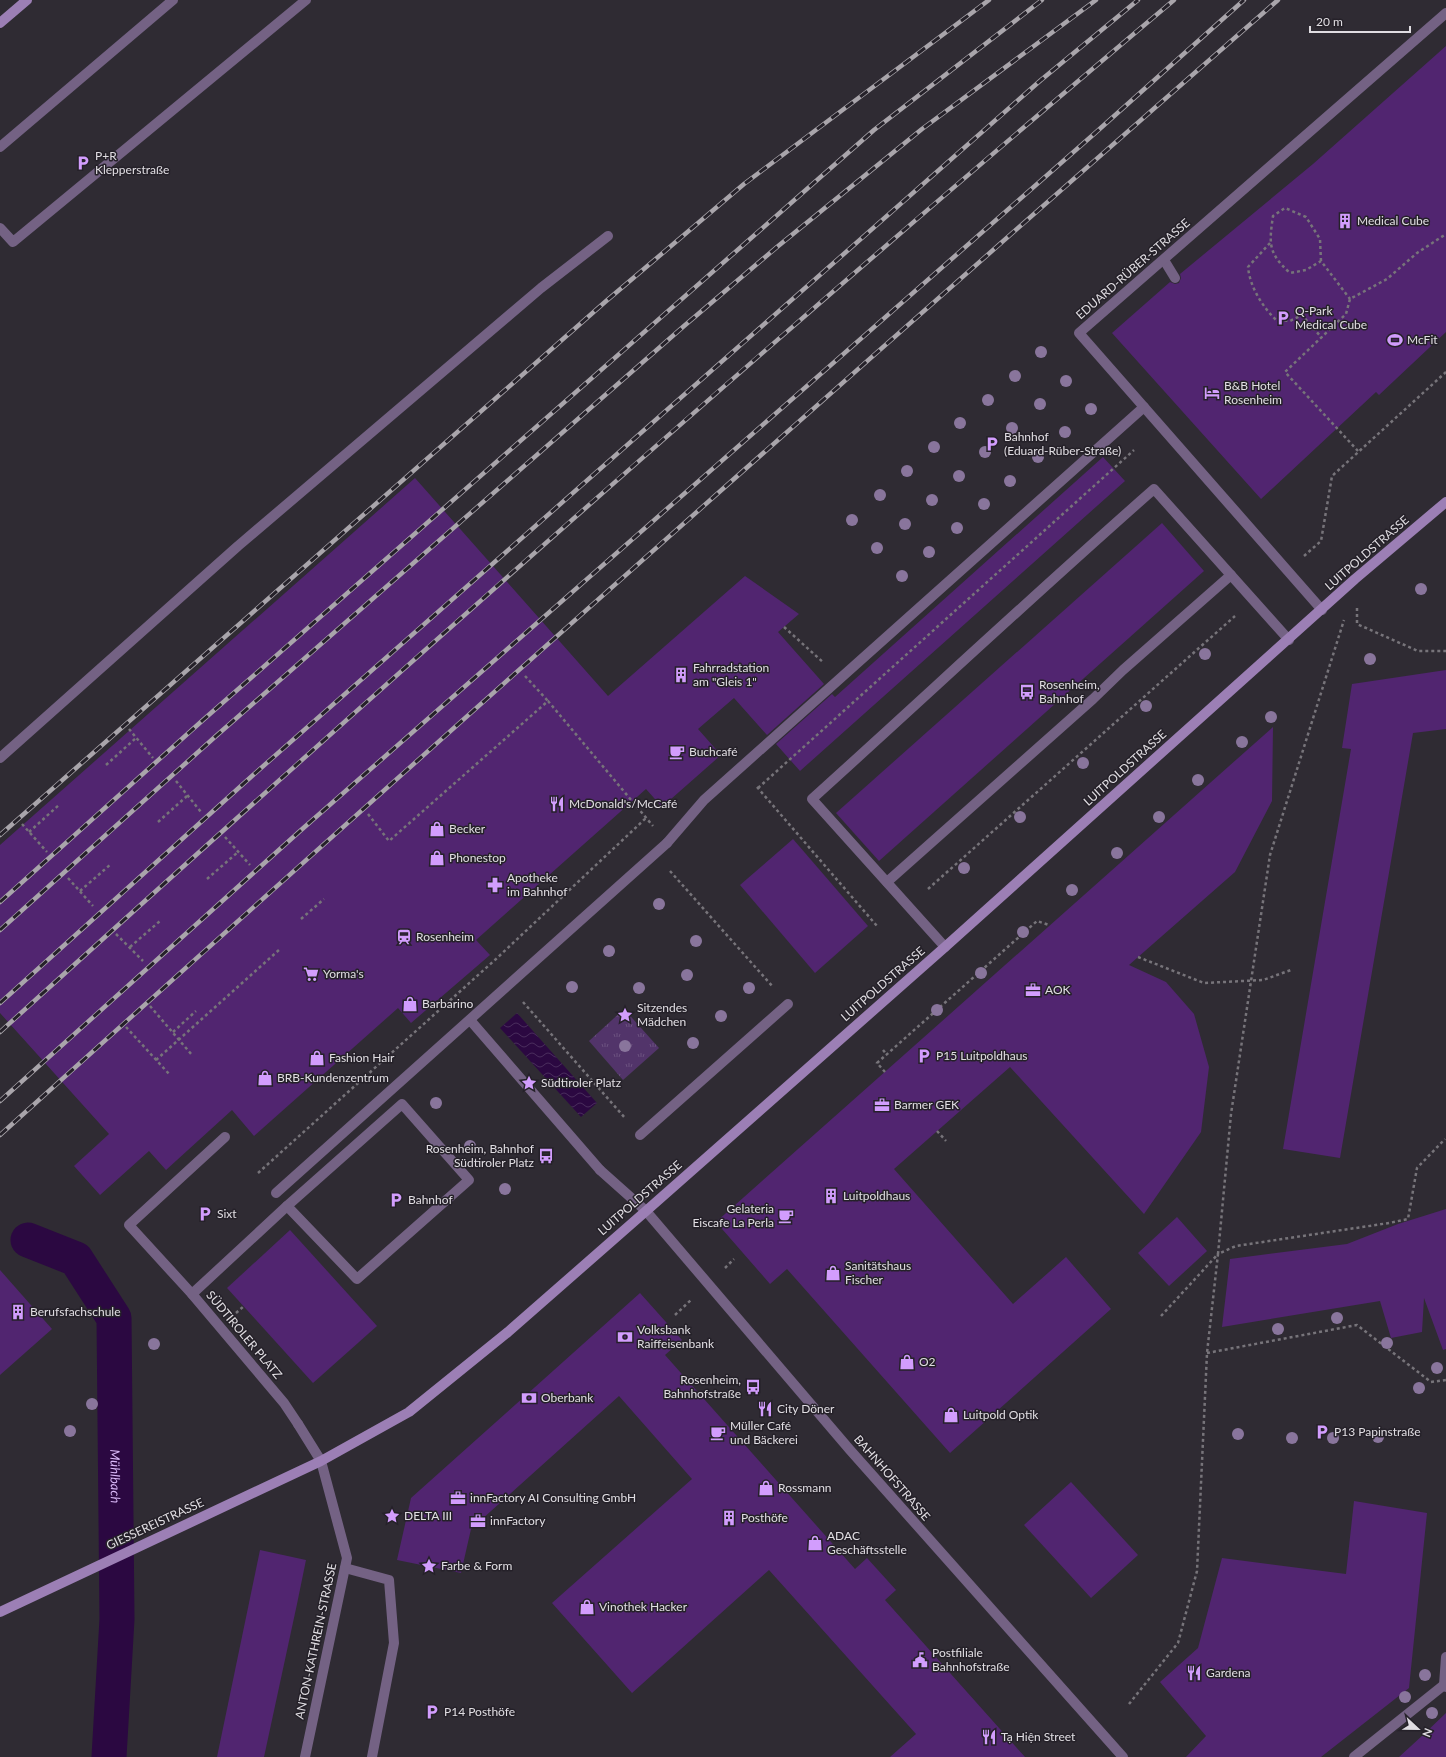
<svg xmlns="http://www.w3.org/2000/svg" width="1446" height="1757" viewBox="0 0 1446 1757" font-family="Lato,sans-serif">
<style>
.grass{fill:url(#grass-tufts)}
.water{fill:url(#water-waves)}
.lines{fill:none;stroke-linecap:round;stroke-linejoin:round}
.canal{stroke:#2b0841;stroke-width:35}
.building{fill:#512570}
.path{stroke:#77747a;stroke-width:2.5;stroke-dasharray:3 3;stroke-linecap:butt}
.lane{stroke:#746284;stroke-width:10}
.street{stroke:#746284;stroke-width:10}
.secondary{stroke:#9c7fb5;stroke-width:10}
.rail-casing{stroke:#a9a5ab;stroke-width:4.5}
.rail{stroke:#252129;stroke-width:3;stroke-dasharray:9;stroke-linecap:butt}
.tree{fill:#89759c}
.labels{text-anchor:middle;stroke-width:3;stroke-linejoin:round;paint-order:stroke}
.poi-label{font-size:12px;fill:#e0dde2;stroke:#252129;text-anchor:start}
.street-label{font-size:12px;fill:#e0dde2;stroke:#252129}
.water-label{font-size:13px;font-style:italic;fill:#d9b8f7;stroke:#252129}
</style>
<defs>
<pattern id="grass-tufts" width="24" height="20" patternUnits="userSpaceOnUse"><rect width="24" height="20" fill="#52346a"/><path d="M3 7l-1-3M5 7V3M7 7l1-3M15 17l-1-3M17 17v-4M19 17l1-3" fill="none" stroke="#6b517f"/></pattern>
<pattern id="water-waves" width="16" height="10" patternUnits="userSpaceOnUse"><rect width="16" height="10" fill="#2b0841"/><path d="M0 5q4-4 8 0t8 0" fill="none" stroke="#492c5c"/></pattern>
</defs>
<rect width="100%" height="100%" fill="#2f2b33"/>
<polygon class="grass" points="624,1009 659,1048 623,1080 589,1041"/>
<polygon class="water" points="517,1013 597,1103 581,1117 500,1028"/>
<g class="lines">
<path class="canal" id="s1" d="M28 1240 76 1259 114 1318 117 1619 109 1757"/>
</g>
<g class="building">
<polygon points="1446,46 1446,332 1379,395 1376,392 1261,499 1112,333 1170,282 1175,284 1179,283 1181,278 1180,274 1313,164"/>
<polygon points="1103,457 1125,481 800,771 776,744 832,694 835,697"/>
<polygon points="415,478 608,696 745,576 799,614 778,632 824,684 767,735 734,698 698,729 721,755 662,807 646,789 476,940 490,955 411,1023 398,1008 254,1136 232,1110 166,1170 149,1151 100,1195 74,1166 109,1134 0,1013 0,845"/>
<polygon points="1162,523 1204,571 879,861 836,813"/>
<polygon points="1446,670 1446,729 1413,733 1340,1158 1283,1149 1351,749 1342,748 1352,684"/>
<polygon points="1273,727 1272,801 1235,872 1129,965 1166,982 1194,1014 1209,1067 1201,1132 1144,1214 1010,1067 894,1169 1013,1304 1066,1257 1111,1309 950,1453 787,1269 770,1284 716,1222"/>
<polygon points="793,839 868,926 815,973 740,885"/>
<polygon points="1446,1209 1446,1349 1443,1350 1424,1298 1422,1332 1391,1338 1380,1301 1222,1327 1230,1259 1347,1244 1398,1224"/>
<polygon points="1177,1217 1207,1251 1169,1286 1138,1253"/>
<polygon points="290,1230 377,1326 313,1383 227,1288"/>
<polygon points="0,1270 52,1329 0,1375"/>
<polygon points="640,1293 682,1340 665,1355 855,1569 867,1558 896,1590 885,1600 1025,1757 890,1757 916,1734 769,1570 632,1693 552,1603 692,1479 619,1396 471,1529 461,1573 397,1560 411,1498"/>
<polygon points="1071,1482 1138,1555 1091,1598 1024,1525"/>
<polygon points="1354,1501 1427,1513 1409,1688 1321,1757 1186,1757 1206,1736 1160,1682 1198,1648 1222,1558 1346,1574"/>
<polygon points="260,1550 306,1560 297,1604 264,1757 217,1757"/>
<polygon points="1446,1713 1446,1757 1399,1757 1423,1735"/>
</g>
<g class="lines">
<g class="path">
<path d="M1270 243 1248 267C1250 287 1262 306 1276 320L1290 321 1302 315 1322 338"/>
<path d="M1321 261 1320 239 1306 217 1285 208 1273 216C1269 244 1268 253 1290 273L1306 270 1321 261 1350 299"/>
<polyline points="1358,451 1285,372 1346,314 1350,299 1387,279 1417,253 1446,234"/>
<polyline points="1304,556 1321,541 1332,476 1446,372"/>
<polyline points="1357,608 1357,624 1418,651 1446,651"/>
<polyline points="784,627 824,663"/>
<polyline points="525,676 548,701"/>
<polyline points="129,729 153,758"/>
<polyline points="106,765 136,738"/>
<polyline points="176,781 201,812"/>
<polyline points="757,787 877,926"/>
<polyline points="758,788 1134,450"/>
<polyline points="368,814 389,841 548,701 653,826"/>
<polyline points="158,822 187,796"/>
<polyline points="22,824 47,852"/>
<polyline points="29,832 59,805"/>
<polyline points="225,837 250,865"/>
<polyline points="670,871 773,987"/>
<polyline points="68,878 93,906"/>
<polyline points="207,879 238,852"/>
<polyline points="928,889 1235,616"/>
<polyline points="80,891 111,864"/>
<polyline points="301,919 324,899"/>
<polyline points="116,934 143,961"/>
<polyline points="130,947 160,921"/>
<polyline points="1138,957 1204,983 1263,980 1291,970"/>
<polyline points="523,1002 625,1118"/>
<polyline points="150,1006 192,1055"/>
<polyline points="126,1027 170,1075"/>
<polyline points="173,1032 196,1011"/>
<polyline points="883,1050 887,1055"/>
<polyline points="156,1060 280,949"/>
<polyline points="885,1072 877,1063 1037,921 1049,925"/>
<polyline points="937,1131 946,1141"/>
<polyline points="258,1173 496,959 646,818"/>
<polyline points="725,1268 734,1259"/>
<polyline points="236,1313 244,1306"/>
<polyline points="675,1315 692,1299"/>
<polyline points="1161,1316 1218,1254 1231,1114 1270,855 1344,620"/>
<polyline points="1207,1353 1357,1325 1431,1382 1446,1380"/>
<polyline points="1129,1704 1178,1643 1197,1571 1207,1353 1218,1254 1236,1246 1389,1223 1408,1219 1417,1168 1445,1139"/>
</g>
<g class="lane">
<polyline points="0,147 173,0"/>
<polyline points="0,228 13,242 306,0"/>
<polyline points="1164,260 1175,278"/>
<polyline points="0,758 238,546 541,288 608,236"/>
<polyline points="667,843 704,800 1144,407"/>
<polyline points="887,882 1093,699 1123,670 1231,575"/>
<path d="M945 947 812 799C926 696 1038 591 1154 489L1289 640"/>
<polygon points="402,1104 469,1180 357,1279 287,1206"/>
<polyline points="600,1170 646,1211"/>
<polyline points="192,1294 129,1225 225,1137"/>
<polyline points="298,1424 321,1461"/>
<polyline points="345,1568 389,1580 394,1643 372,1757"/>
</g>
<g class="street">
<polyline points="1322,610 1079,333 1446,13"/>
<polyline points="470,1020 600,1170"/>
<polyline points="640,1135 788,1004"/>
<polyline points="276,1193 667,843"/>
<polyline points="287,1206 192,1294 284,1403 298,1424"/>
<polyline points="646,1211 850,1450 1123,1757"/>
<polyline points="1446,1657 1444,1685 1446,1687"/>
<polyline points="305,1757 347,1558 321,1461"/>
<polyline points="1354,1757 1444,1685"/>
</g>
<g class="secondary">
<polyline points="0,23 27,0"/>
<polyline points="0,1612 321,1461 409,1412 508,1332 646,1211 945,947 1355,579 1446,502"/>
</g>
<g class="rail-casing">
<g id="rail">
<polyline points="0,835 605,302 744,184 989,0"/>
<polyline points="0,902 203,720 874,130 1042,0"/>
<polyline points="0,930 216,736 684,326 777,247 922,129 1096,0"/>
<polyline points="0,1003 252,776 1041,80 1138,0"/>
<path d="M0 1032C386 682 775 336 1174 0"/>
<polyline points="0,1101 300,831 1094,134 1244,0"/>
<path d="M0 1135C423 754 849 375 1278 0"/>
</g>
</g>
<use href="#rail" class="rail"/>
</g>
<g class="tree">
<circle cx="1041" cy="352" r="6"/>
<circle cx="1015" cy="376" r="6"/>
<circle cx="1066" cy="381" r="6"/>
<circle cx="988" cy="400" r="6"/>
<circle cx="1040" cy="404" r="6"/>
<circle cx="1091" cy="409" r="6"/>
<circle cx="960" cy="423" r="6"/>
<circle cx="1012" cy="428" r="6"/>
<circle cx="1065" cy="432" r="6"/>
<circle cx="934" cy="447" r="6"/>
<circle cx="985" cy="452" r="6"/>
<circle cx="1038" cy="457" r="6"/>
<circle cx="907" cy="471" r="6"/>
<circle cx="959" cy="476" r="6"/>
<circle cx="1010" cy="481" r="6"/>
<circle cx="880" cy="495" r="6"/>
<circle cx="932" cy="500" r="6"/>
<circle cx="984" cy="504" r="6"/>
<circle cx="852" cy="520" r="6"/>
<circle cx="905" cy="524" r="6"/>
<circle cx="957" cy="528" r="6"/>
<circle cx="877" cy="548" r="6"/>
<circle cx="929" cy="552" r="6"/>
<circle cx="902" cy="576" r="6"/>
<circle cx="1421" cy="589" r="6"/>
<circle cx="1205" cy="654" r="6"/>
<circle cx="1370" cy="659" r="6"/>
<circle cx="1146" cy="706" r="6"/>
<circle cx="1271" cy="717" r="6"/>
<circle cx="1242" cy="742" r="6"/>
<circle cx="1083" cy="763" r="6"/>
<circle cx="1198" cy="780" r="6"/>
<circle cx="1020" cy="817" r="6"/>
<circle cx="1159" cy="817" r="6"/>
<circle cx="1117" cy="853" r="6"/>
<circle cx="964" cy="868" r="6"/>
<circle cx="1072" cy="890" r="6"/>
<circle cx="659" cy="904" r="6"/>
<circle cx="1023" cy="932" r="6"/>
<circle cx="696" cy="941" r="6"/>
<circle cx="609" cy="951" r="6"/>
<circle cx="981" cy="973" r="6"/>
<circle cx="687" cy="975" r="6"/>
<circle cx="572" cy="987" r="6"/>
<circle cx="639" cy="988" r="6"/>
<circle cx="749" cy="988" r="6"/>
<circle cx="937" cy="1010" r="6"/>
<circle cx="721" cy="1016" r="6"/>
<circle cx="693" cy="1043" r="6"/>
<circle cx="625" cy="1046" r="6"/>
<circle cx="436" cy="1103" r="6"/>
<circle cx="470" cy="1146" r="6"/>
<circle cx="505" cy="1189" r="6"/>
<circle cx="1337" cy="1318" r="6"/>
<circle cx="1278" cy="1329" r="6"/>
<circle cx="1387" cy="1343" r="6"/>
<circle cx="154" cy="1344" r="6"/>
<circle cx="1437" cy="1368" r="6"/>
<circle cx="1419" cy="1388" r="6"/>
<circle cx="92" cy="1404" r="6"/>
<circle cx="70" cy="1431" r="6"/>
<circle cx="1238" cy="1434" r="6"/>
<circle cx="1378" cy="1437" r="6"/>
<circle cx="1292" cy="1438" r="6"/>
<circle cx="1333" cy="1438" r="6"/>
<circle cx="1425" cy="1675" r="6"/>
<circle cx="1405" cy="1697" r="6"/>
<circle cx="1432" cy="1713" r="6"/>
</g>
<defs>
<g id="parking-bare" transform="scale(1.2)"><path d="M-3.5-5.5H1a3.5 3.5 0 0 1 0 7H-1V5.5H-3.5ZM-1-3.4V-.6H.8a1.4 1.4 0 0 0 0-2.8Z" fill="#d29dfd" stroke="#252129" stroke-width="2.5" paint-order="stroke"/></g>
<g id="building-bare" transform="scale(1.2)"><path d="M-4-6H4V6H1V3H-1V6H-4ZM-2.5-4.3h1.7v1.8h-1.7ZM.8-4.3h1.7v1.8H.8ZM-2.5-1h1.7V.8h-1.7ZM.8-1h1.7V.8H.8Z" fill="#d29dfd" stroke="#252129" stroke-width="2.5" paint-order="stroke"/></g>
<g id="stadium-bare" transform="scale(1.2)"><path d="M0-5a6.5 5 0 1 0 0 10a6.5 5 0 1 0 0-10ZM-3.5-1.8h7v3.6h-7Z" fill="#d29dfd" stroke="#252129" stroke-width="2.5" paint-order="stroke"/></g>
<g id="hotel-bare" transform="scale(1.2)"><path d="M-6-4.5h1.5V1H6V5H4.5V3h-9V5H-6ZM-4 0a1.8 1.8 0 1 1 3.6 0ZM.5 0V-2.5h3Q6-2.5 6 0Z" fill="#d29dfd" stroke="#252129" stroke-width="2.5" paint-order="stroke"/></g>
<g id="bus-bare" transform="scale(1.2)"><path d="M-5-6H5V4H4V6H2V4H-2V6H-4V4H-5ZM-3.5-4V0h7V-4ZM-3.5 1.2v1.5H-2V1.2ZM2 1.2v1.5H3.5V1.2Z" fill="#d29dfd" stroke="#252129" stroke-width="2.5" paint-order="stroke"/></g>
<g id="cafe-bare" transform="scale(1.2)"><path d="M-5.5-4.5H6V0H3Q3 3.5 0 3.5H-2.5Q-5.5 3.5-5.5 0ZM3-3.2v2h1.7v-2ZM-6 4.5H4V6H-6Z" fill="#d29dfd" stroke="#252129" stroke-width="2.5" paint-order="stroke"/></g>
<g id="restaurant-bare" transform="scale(1.2)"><path d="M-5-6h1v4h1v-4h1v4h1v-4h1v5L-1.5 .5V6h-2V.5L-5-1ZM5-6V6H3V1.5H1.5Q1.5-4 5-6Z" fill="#d29dfd" stroke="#252129" stroke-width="2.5" paint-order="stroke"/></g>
<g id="shop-bare" transform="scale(1.2)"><path d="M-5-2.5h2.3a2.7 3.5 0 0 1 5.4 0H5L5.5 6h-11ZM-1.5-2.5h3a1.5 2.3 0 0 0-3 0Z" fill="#d29dfd" stroke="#252129" stroke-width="2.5" paint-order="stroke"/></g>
<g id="pharmacy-bare" transform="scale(1.2)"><path d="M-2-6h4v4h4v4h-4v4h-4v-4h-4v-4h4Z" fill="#d29dfd" stroke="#252129" stroke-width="2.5" paint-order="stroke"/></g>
<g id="station-bare" transform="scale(1.2)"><path d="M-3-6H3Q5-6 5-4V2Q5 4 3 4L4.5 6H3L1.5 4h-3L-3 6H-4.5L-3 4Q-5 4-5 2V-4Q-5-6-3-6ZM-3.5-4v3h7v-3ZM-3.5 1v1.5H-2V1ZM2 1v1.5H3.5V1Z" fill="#d29dfd" stroke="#252129" stroke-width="2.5" paint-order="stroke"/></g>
<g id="supermarket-bare" transform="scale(1.2)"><path d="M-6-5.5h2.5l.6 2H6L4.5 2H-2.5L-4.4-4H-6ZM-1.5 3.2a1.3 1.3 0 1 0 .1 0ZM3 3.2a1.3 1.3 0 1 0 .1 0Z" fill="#d29dfd" stroke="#252129" stroke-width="2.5" paint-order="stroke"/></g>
<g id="office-bare" transform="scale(1.2)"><path d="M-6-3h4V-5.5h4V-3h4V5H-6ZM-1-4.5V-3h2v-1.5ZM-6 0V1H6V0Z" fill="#d29dfd" stroke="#252129" stroke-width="2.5" paint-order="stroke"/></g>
<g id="sight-bare" transform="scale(1.2)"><path d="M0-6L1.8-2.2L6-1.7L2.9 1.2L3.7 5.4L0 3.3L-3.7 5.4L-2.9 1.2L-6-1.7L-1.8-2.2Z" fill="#d29dfd" stroke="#252129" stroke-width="2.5" paint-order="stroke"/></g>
<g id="bank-bare" transform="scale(1.2)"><path d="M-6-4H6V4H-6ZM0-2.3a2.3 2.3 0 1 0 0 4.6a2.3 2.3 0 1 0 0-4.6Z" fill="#d29dfd" stroke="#252129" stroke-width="2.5" paint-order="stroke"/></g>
<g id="civic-bare" transform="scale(1.2)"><path d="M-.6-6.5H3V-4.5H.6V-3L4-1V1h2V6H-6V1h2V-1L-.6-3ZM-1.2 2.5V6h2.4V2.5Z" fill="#d29dfd" stroke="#252129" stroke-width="2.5" paint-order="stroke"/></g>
</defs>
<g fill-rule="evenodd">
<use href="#parking-bare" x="83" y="163"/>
<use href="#building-bare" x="1345" y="221"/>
<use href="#parking-bare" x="1283" y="318"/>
<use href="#stadium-bare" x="1395" y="340"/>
<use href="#hotel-bare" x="1212" y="393"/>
<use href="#parking-bare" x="992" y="444"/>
<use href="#building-bare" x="681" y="675"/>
<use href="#bus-bare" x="1027" y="692"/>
<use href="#cafe-bare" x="677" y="752"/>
<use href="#restaurant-bare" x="557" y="804"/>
<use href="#shop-bare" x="437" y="829"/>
<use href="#shop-bare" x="437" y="858"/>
<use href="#pharmacy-bare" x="495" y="885"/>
<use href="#station-bare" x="404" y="937"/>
<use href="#supermarket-bare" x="311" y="974"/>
<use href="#office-bare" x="1033" y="990"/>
<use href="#shop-bare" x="410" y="1004"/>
<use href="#sight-bare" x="625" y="1015"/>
<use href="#parking-bare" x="924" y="1056"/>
<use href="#shop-bare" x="317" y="1058"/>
<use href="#shop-bare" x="265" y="1078"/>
<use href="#sight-bare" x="529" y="1083"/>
<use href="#office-bare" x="882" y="1105"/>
<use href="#bus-bare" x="546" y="1156"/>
<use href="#building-bare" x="831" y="1196"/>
<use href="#parking-bare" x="396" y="1200"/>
<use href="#parking-bare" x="205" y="1214"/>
<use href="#cafe-bare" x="786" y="1216"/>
<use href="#shop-bare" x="833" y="1273"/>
<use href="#building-bare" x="18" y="1312"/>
<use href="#bank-bare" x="625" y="1337"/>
<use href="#shop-bare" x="907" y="1362"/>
<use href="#bus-bare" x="753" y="1387"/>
<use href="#bank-bare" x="529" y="1398"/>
<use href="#restaurant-bare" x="765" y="1409"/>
<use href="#shop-bare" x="951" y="1415"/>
<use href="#parking-bare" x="1322" y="1432"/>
<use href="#cafe-bare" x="718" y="1433"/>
<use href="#shop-bare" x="766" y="1488"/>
<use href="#office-bare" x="458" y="1498"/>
<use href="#sight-bare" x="392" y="1516"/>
<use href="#building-bare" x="729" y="1518"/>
<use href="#office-bare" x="478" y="1521"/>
<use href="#shop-bare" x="815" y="1543"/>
<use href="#sight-bare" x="429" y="1566"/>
<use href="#shop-bare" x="587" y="1607"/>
<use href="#civic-bare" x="920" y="1660"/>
<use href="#restaurant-bare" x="1194" y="1673"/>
<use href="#parking-bare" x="432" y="1712"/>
<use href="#restaurant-bare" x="989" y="1737"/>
</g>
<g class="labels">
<g class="poi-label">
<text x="95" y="160">P+R<tspan x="95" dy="14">Klepperstraße</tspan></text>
<text x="1357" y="225">Medical Cube</text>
<text x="1295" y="315">Q-Park<tspan x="1295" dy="14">Medical Cube</tspan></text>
<text x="1407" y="344">McFit</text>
<text x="1224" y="390">B&amp;B Hotel<tspan x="1224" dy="14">Rosenheim</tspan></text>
<text x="1004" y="441">Bahnhof<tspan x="1004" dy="14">(Eduard-Rüber-Straße)</tspan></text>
<text x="693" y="672">Fahrradstation<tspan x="693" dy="14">am "Gleis 1"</tspan></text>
<text x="1039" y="689">Rosenheim,<tspan x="1039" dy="14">Bahnhof</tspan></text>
<text x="689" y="756">Buchcafé</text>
<text x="569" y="808">McDonald's/McCafé</text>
<text x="449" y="833">Becker</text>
<text x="449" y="862">Phonestop</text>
<text x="507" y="882">Apotheke<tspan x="507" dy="14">im Bahnhof</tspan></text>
<text x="416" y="941">Rosenheim</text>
<text x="323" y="978">Yorma's</text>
<text x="1045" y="994">AOK</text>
<text x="422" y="1008">Barbarino</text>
<text x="637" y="1012">Sitzendes<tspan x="637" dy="14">Mädchen</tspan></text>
<text x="936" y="1060">P15 Luitpoldhaus</text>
<text x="329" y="1062">Fashion Hair</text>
<text x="277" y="1082">BRB-Kundenzentrum</text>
<text x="541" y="1087">Südtiroler Platz</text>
<text x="894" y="1109">Barmer GEK</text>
<text x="534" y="1153" text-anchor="end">Rosenheim, Bahnhof<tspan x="534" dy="14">Südtiroler Platz</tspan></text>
<text x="843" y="1200">Luitpoldhaus</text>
<text x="408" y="1204">Bahnhof</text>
<text x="774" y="1213" text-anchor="end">Gelateria<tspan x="774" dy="14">Eiscafe La Perla</tspan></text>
<text x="217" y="1218">Sixt</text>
<text x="845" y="1270">Sanitätshaus<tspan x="845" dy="14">Fischer</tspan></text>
<text x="30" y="1316">Berufsfachschule</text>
<text x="637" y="1334">Volksbank<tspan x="637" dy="14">Raiffeisenbank</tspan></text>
<text x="919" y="1366">O2</text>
<text x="741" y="1384" text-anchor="end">Rosenheim,<tspan x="741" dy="14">Bahnhofstraße</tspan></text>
<text x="541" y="1402">Oberbank</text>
<text x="777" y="1413">City Döner</text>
<text x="963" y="1419">Luitpold Optik</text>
<text x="730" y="1430">Müller Café<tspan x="730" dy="14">und Bäckerei</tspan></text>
<text x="1334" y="1436">P13 Papinstraße</text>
<text x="778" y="1492">Rossmann</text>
<text x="470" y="1502">innFactory AI Consulting GmbH</text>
<text x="404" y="1520">DELTA III</text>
<text x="741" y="1522">Posthöfe</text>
<text x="490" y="1525">innFactory</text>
<text x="827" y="1540">ADAC<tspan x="827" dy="14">Geschäftsstelle</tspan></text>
<text x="441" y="1570">Farbe &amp; Form</text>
<text x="599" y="1611">Vinothek Hacker</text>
<text x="932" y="1657">Postfiliale<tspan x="932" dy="14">Bahnhofstraße</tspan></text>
<text x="1206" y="1677">Gardena</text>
<text x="444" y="1716">P14 Posthöfe</text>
<text x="1001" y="1741">Tạ Hiện Street</text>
</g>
<g class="street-label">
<text transform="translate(1133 269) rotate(-41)" y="4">EDUARD-RÜBER-STRASSE</text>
<text transform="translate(1367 553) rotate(-41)" y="4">LUITPOLDSTRASSE</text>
<text transform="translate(1125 768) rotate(-42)" y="4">LUITPOLDSTRASSE</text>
<text transform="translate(883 984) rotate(-41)" y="4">LUITPOLDSTRASSE</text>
<text transform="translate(640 1198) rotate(-41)" y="4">LUITPOLDSTRASSE</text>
<text transform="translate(244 1335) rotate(50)" y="4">SÜDTIROLER PLATZ</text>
<text transform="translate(892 1478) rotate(49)" y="4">BAHNHOFSTRASSE</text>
<text transform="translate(155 1524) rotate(-25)" y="4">GIESSEREISTRASSE</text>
<text transform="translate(316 1641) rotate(-78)" y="4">ANTON-KATHREIN-STRASSE</text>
</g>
<g class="water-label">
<text dy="5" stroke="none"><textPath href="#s1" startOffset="280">Mühlbach</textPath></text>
</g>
</g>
<g transform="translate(1418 1729) rotate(112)" stroke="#252129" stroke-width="3" paint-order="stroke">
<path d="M0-3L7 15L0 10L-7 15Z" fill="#e0dde2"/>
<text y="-6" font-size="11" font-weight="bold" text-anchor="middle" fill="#e0dde2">N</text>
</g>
<path d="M1310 26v6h100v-6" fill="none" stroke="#e0dde2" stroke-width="2"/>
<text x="1316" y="26" font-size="12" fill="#e0dde2" stroke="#252129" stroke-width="3" paint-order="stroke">20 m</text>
</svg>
